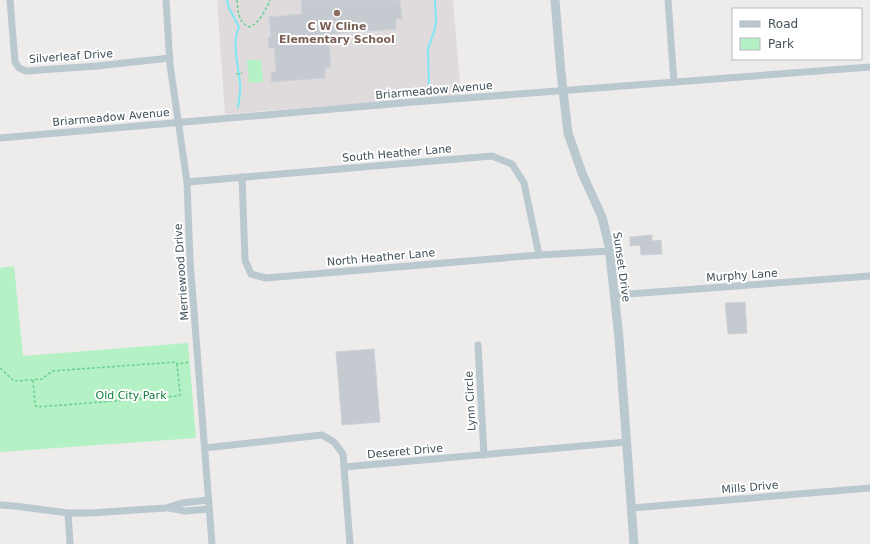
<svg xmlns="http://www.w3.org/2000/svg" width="870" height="544" viewBox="0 0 870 544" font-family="'DejaVu Sans',sans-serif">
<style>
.education{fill:#dfdbdd}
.green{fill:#b4f1c4}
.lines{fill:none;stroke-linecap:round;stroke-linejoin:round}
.stream{stroke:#7de7f2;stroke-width:2}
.building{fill:#c4cacf;stroke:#ced2d8}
.path{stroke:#6ad192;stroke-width:1.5;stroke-dasharray:3 2;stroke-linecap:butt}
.minor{stroke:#bac8cf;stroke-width:7}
.tertiary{stroke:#bac8cf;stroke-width:9}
.education-dot{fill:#8d6e63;stroke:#fff;stroke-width:1.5}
.labels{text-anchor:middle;stroke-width:4;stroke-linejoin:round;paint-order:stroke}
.education-label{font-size:11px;font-weight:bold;fill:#785e54;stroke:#fff}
.street-label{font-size:11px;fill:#425159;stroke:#fff}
.park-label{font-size:11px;fill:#0f7e3a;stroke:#fff}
</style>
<rect width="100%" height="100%" fill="#eeebeb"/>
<polygon class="education" points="217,0 453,0 461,96 225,114"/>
<g class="green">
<polygon points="247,60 261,60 263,82 249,83"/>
<polygon points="14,266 23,356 188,343 196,438 0,452 0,268"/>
</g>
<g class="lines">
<g class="stream">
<path d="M227 0 229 8 239 27C231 45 239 66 240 84 241 92 239 99 238 107"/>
<polyline points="429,92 428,49 431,40 434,32 436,21 435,0"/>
</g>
</g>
<g class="building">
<polygon points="301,0 400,0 402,19 396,19 396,29 328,34 331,67 325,68 325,78 271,82 271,72 276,72 274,48 269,48 268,37 271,37 269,17 302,14"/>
<polygon points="652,235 652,241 661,240 662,254 641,255 640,245 630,246 630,237"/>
<polygon points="745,302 747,333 728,334 725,303"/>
<polygon points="374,349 380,422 342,425 336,352"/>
</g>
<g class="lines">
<g class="path">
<path d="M237 0C238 11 238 22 249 27 259 24 266 9 270 0"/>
<polyline points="236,74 242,73"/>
<polyline points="0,368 14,381 15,381 42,379 52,371 176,362 177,364 190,362"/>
<polyline points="33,380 35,405 37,407 177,396 180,395 180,394 177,364"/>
</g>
<g class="minor">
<polyline points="10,0 15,62 19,68 26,71 97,66 170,58"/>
<polyline points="166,0 170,65 187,182 190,260 212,544"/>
<polyline points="668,0 674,82"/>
<polyline points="0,138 414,102 870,67"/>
<polyline points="242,177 245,260 251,274 266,278 539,255 610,251"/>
<polyline points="187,182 492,156 512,164 524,183 539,255"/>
<polyline points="615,295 870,276"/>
<polyline points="478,345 484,455"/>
<polyline points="205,448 322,435 334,442 343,454 350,544"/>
<polyline points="344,467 627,442"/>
<polyline points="0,505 15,506 68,513 90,513 166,508 182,503 208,500"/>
<polyline points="169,508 185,511 209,509"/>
<polyline points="632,508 870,488"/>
<polyline points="68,513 70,544"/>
</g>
<polyline class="tertiary" points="555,0 561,73 568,133 582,173 602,217 609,246 619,338 634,544"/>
</g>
<circle class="education-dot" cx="337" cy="13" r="4"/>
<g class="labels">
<g class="education-label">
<text x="337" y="30">C W Cline<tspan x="337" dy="13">Elementary School</tspan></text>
</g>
<g class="street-label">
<text transform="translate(71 56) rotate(-4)" y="4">Silverleaf Drive</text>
<text transform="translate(434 90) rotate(-5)" y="4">Briarmeadow Avenue</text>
<text transform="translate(111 117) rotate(-5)" y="4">Briarmeadow Avenue</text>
<text transform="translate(397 153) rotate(-5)" y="4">South Heather Lane</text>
<text transform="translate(381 257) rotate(-5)" y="4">North Heather Lane</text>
<text transform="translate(622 267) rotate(82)" y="4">Sunset Drive</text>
<text transform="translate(181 272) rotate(-94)" y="4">Merriewood Drive</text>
<text transform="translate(742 275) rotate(-4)" y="4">Murphy Lane</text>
<text transform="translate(470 401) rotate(-93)" y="4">Lynn Circle</text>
<text transform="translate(405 451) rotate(-5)" y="4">Deseret Drive</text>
<text transform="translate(750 487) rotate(-5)" y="4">Mills Drive</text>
</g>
<g class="park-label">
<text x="131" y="399">Old City Park</text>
</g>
</g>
<rect x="732" y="8" width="130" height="52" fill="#ffffff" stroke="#b3b9bd"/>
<rect x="740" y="21" width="20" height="6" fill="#bac8cf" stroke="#b3b9bd"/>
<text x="768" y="28" font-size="12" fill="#425159">Road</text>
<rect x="740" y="38" width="20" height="12" fill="#b4f1c4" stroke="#b3b9bd"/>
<text x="768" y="48" font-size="12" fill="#425159">Park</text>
</svg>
